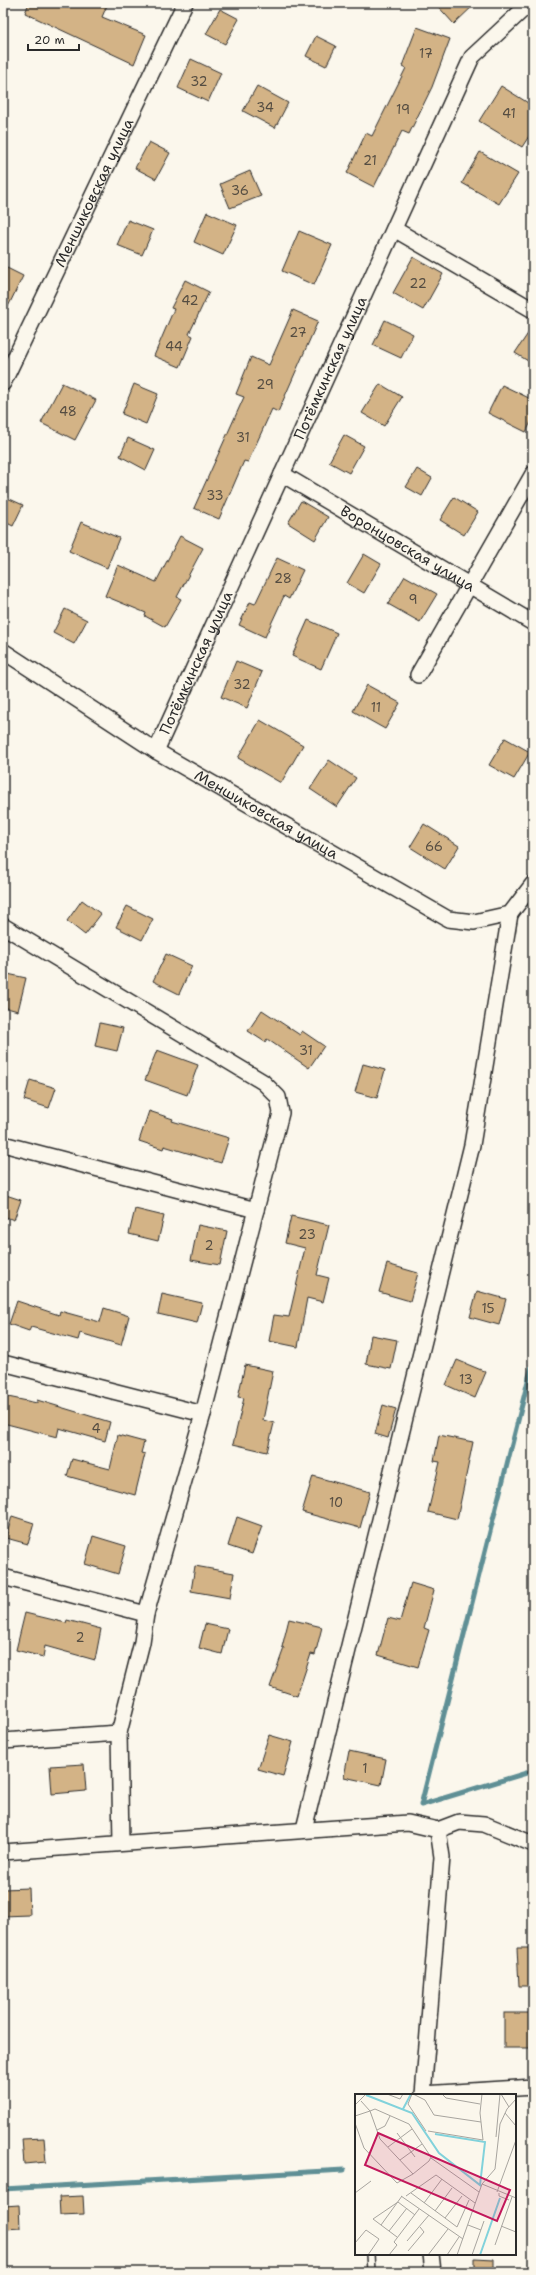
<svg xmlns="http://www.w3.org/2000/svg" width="536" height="2275" viewBox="0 0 536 2275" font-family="'Shantell Sans',sans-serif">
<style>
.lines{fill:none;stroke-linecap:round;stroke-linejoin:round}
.stream{stroke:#5f8f95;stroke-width:5}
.building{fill:#d3b386;stroke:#2b2b2b}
.service-casing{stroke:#2b2b2b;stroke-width:10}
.minor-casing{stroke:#2b2b2b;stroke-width:18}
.service{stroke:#fbf7ec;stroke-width:7}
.minor{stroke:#fbf7ec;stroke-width:15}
.labels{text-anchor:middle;stroke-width:3;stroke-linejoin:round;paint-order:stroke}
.number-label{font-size:13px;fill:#554d42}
.street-label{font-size:15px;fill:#2b2b2b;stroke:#fbf7ec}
.inset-river{fill:none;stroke:#81d2db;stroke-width:2}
.inset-road{fill:none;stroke:#a8a59f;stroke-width:1}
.view{fill:#c2185b;fill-opacity:0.15;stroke:#c2185b;stroke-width:2}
.inset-edge{fill:none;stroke:#2b2b2b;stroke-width:2}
</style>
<rect width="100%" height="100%" fill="#fbf7ec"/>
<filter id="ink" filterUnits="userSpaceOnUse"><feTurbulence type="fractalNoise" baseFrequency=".025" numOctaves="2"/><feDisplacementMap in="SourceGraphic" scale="8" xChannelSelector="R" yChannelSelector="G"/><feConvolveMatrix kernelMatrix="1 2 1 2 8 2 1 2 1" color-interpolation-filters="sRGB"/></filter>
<g filter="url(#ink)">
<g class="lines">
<g class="stream">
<polyline points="533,1361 421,1805 533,1771"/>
<polyline points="3,2189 344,2170"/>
</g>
</g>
<g class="building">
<polygon points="29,3 108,3 102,17 146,35 134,64 25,13"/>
<polygon points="435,3 476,3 454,24"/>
<polygon points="220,9 239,19 225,44 206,34"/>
<polygon points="417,27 450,39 432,87 409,134 402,131 374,187 347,173 366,133 372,136 406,68 402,66"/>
<polygon points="316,36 336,46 326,66 306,56"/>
<polygon points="191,59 221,73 208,102 178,88"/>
<polygon points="257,86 288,103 275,128 243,111"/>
<polygon points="501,86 533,106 533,130 522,147 479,121"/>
<polygon points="149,142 170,153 156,179 135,168"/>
<polygon points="480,152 518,174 499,204 462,183"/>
<polygon points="250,171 261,196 230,208 220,184"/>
<polygon points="207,212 237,225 223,255 194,242"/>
<polygon points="128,220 153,230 142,255 117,245"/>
<polygon points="299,231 332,245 314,285 282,271"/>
<polygon points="413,257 443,274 423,310 393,293"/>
<polygon points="3,266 23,276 3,317"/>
<polygon points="185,280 209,292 189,334 193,336 180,367 154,356 174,309 171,308"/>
<polygon points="293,310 318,321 278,412 272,409 248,462 244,461 219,519 194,508 244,397 236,394 251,357 269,365"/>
<polygon points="385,320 413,334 401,358 373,345"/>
<polygon points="533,326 533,364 515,353"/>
<polygon points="62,383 96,400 75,440 41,423"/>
<polygon points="134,384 158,394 146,424 122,414"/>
<polygon points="380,384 402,397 384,426 362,413"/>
<polygon points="502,385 533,400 533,418 526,432 488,413"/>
<polygon points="344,435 364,446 349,473 329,462"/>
<polygon points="128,438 155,450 146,470 120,456"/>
<polygon points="417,469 432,478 422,496 406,487"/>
<polygon points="3,496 23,505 13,526 3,521"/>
<polygon points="454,497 478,512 464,535 440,520"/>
<polygon points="301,501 328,517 315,540 288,523"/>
<polygon points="81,522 119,538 107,568 69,551"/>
<polygon points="180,536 203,548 177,597 181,599 165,627 145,616 146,613 105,596 118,565 156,582"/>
<polygon points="364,554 381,564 364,593 347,583"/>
<polygon points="277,558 303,570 289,599 284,596 265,637 239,625 250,602 255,604"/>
<polygon points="405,576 437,594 420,622 388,604"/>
<polygon points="65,609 87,620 74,644 53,633"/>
<polygon points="308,620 337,633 321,669 292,656"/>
<polygon points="236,661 262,672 247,708 221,697"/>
<polygon points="367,685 400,703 385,729 353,711"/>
<polygon points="260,720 303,745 281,783 238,758"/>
<polygon points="505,738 530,752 514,779 489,765"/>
<polygon points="329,760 356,778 337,807 310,789"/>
<polygon points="424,824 459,846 445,869 410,847"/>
<polygon points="82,900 101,914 85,935 67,921"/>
<polygon points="127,906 153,919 142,940 116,927"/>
<polygon points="166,954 192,966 179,994 153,981"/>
<polygon points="3,973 26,978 18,1011 3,1007"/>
<polygon points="262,1010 300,1035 302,1031 324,1046 309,1068 267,1039 265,1042 248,1031"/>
<polygon points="100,1023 123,1028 117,1051 95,1046"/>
<polygon points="157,1050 198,1065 187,1095 145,1080"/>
<polygon points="363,1064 385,1070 377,1098 355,1092"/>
<polygon points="30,1080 56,1088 49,1108 24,1100"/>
<polygon points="149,1111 173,1119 172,1121 229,1138 221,1163 164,1146 163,1149 139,1141"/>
<polygon points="3,1194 21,1200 14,1220 3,1216"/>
<polygon points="135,1209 164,1216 158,1241 129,1234"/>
<polygon points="291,1216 329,1225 317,1275 329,1278 323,1302 307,1298 298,1347 269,1341 274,1315 289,1317 305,1248 285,1243"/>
<polygon points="198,1225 227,1231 220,1265 191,1260"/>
<polygon points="387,1264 418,1273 410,1301 379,1292"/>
<polygon points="477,1291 506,1299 499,1325 470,1317"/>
<polygon points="162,1294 202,1303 197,1323 158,1314"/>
<polygon points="17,1301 59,1315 60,1311 100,1322 104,1308 129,1316 121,1345 80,1333 78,1340 31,1327 29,1331 9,1324"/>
<polygon points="371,1335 397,1340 391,1369 366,1364"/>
<polygon points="457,1360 486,1372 475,1398 446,1385"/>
<polygon points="245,1365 273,1371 263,1420 274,1423 267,1452 233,1444 244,1398 238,1397"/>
<polygon points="3,1396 37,1403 37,1400 110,1422 105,1441 59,1428 57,1437 3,1423"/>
<polygon points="383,1405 396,1409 388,1438 375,1434"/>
<polygon points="118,1435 144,1442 141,1453 145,1454 135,1495 67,1476 72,1459 110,1469"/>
<polygon points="439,1435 473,1442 457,1519 428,1512 440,1462 434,1461"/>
<polygon points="313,1476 370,1492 360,1528 302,1512"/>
<polygon points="12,1516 34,1523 28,1544 6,1538"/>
<polygon points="237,1517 262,1526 252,1554 228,1546"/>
<polygon points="93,1536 126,1546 118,1574 85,1564"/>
<polygon points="195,1566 234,1573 230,1598 191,1591"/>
<polygon points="411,1583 434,1590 424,1628 429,1630 418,1667 378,1655 388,1618 400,1621"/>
<polygon points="25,1613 66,1623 67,1620 101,1629 95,1660 45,1646 43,1657 16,1650"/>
<polygon points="289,1619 322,1627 315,1655 311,1654 297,1696 270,1687 284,1648 282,1647"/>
<polygon points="205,1624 228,1629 222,1654 199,1648"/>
<polygon points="269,1735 293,1742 283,1776 258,1769"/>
<polygon points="349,1751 386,1759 381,1785 344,1777"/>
<polygon points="84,1764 86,1791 52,1794 50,1766"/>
<polygon points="29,1888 30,1915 3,1916 3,1889"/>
<polygon points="517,1948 533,1948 533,1986 519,1986"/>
<rect x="504" y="2013" width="27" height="35"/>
<polygon points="44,2138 46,2162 24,2164 22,2139"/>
<polygon points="83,2196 84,2214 60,2215 59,2197"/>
<polygon points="19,2205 20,2228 6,2229 4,2206"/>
<polygon points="475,2258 494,2259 494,2272 475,2272"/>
</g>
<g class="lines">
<g class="service-casing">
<polyline id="service" points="370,2254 371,2272"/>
</g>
<g class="minor-casing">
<g id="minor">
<polyline points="394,229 533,310"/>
<path id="s1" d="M3 383 185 3"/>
<path id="s2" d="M282 474 533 623"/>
<path id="s3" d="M3 651 156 751 448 919 474 922 510 914 533 884"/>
<polyline points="418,675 533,474"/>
<path id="s4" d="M156 751 472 57 530 3"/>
<polyline points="3,926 263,1082 278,1097 281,1113 203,1414 146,1614 142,1642 119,1733 121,1843"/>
<polyline points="3,1144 256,1210"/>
<polyline points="3,1363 203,1414"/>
<polyline points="3,1577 146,1614"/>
<polyline points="3,1741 119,1733"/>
<polyline points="304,1829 472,1145 510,914"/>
<polyline points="438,1830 459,1822 484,1824 533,1844"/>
<polyline points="3,1852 408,1823 438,1830 442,1857 423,2095"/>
<polyline points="423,2094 533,2087"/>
<polyline points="431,2254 433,2272"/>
</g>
</g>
<use href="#service" class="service"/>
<use href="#minor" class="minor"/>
</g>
</g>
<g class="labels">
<g class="number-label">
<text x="426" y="58">17</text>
<text x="199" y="86">32</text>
<text x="265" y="112">34</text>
<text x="403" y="114">19</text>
<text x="509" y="118">41</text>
<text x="370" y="165">21</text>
<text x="240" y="195">36</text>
<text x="418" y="288">22</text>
<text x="190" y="305">42</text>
<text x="298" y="337">27</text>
<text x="174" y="351">44</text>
<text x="265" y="389">29</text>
<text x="68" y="416">48</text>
<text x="243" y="442">31</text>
<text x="215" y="500">33</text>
<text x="283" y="583">28</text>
<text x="413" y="604">9</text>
<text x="242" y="689">32</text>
<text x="376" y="712">11</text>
<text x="434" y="851">66</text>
<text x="306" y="1055">31</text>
<text x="307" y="1239">23</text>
<text x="209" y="1250">2</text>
<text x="488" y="1313">15</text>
<text x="466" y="1384">13</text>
<text x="96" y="1433">4</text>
<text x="336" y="1507">10</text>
<text x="80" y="1642">2</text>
<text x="365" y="1773">1</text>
</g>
<g class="street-label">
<text dy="5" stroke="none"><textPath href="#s1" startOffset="211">Меншиковская улица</textPath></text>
<text dy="5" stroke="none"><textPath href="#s4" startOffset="421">Потёмкинская улица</textPath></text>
<text dy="5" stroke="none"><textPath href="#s2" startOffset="146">Воронцовская улица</textPath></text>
<text dy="5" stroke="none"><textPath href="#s4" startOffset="97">Потёмкинская улица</textPath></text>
<text dy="5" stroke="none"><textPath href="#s3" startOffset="310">Меншиковская улица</textPath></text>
</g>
</g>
<g transform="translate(355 2094)">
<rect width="161" height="161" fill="#fbf7ec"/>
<path class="inset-river" d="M11 1 57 19 84 59 125 91 130 48 80 40M48 15 56 0M125 161 145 104"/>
<path class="inset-road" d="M32 0 45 5 48 0M57 0 53 10 71 37M58 0 70 6 79 21 126 28M87 0 91 4 125 10M146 0 154 13M0 11 11 0M150 19 161 32M0 22 15 17 6 7M0 29 9 54 42 89 58 80 74 67 76 63 54 30 20 15 15 17 25 45 58 80M22 36 30 32 35 22M73 37 128 46 125 19 127 0M42 39 60 63M141 43 145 0M33 53 57 35M76 64 124 98M45 66 67 50M127 90 140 75 145 30 152 15 161 5M142 98 161 46M0 99 16 87M56 99 90 124M144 99V102L154 106M46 102 108 145M51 102 81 81 120 109M107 102 90 124 102 133 114 106M69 109 87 85M80 117 97 94M26 131 47 102M113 131 126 136M146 132 161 138M34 137 52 114M42 143 18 125 43 108 60 121M52 147 74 121M0 149 11 136 24 145 13 161M140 151 157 103M53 157 69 138 65 133M34 161 42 151 39 148 64 115M73 161 93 135M92 161 104 143M102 161 127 90 161 104M117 161 129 127"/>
<path class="view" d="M23 39 155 96 142 127 10 71Z"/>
<rect width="161" height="161" class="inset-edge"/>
</g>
<rect width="536" height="2275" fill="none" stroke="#fbf7ec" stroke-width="16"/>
<rect x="8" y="8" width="520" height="2259" fill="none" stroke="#2b2b2b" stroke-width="1.5" filter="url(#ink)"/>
<path d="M28 44v6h51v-6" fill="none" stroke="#2b2b2b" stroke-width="2"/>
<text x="34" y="44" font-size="12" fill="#2b2b2b" stroke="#fbf7ec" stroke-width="3" paint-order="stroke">20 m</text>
</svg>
